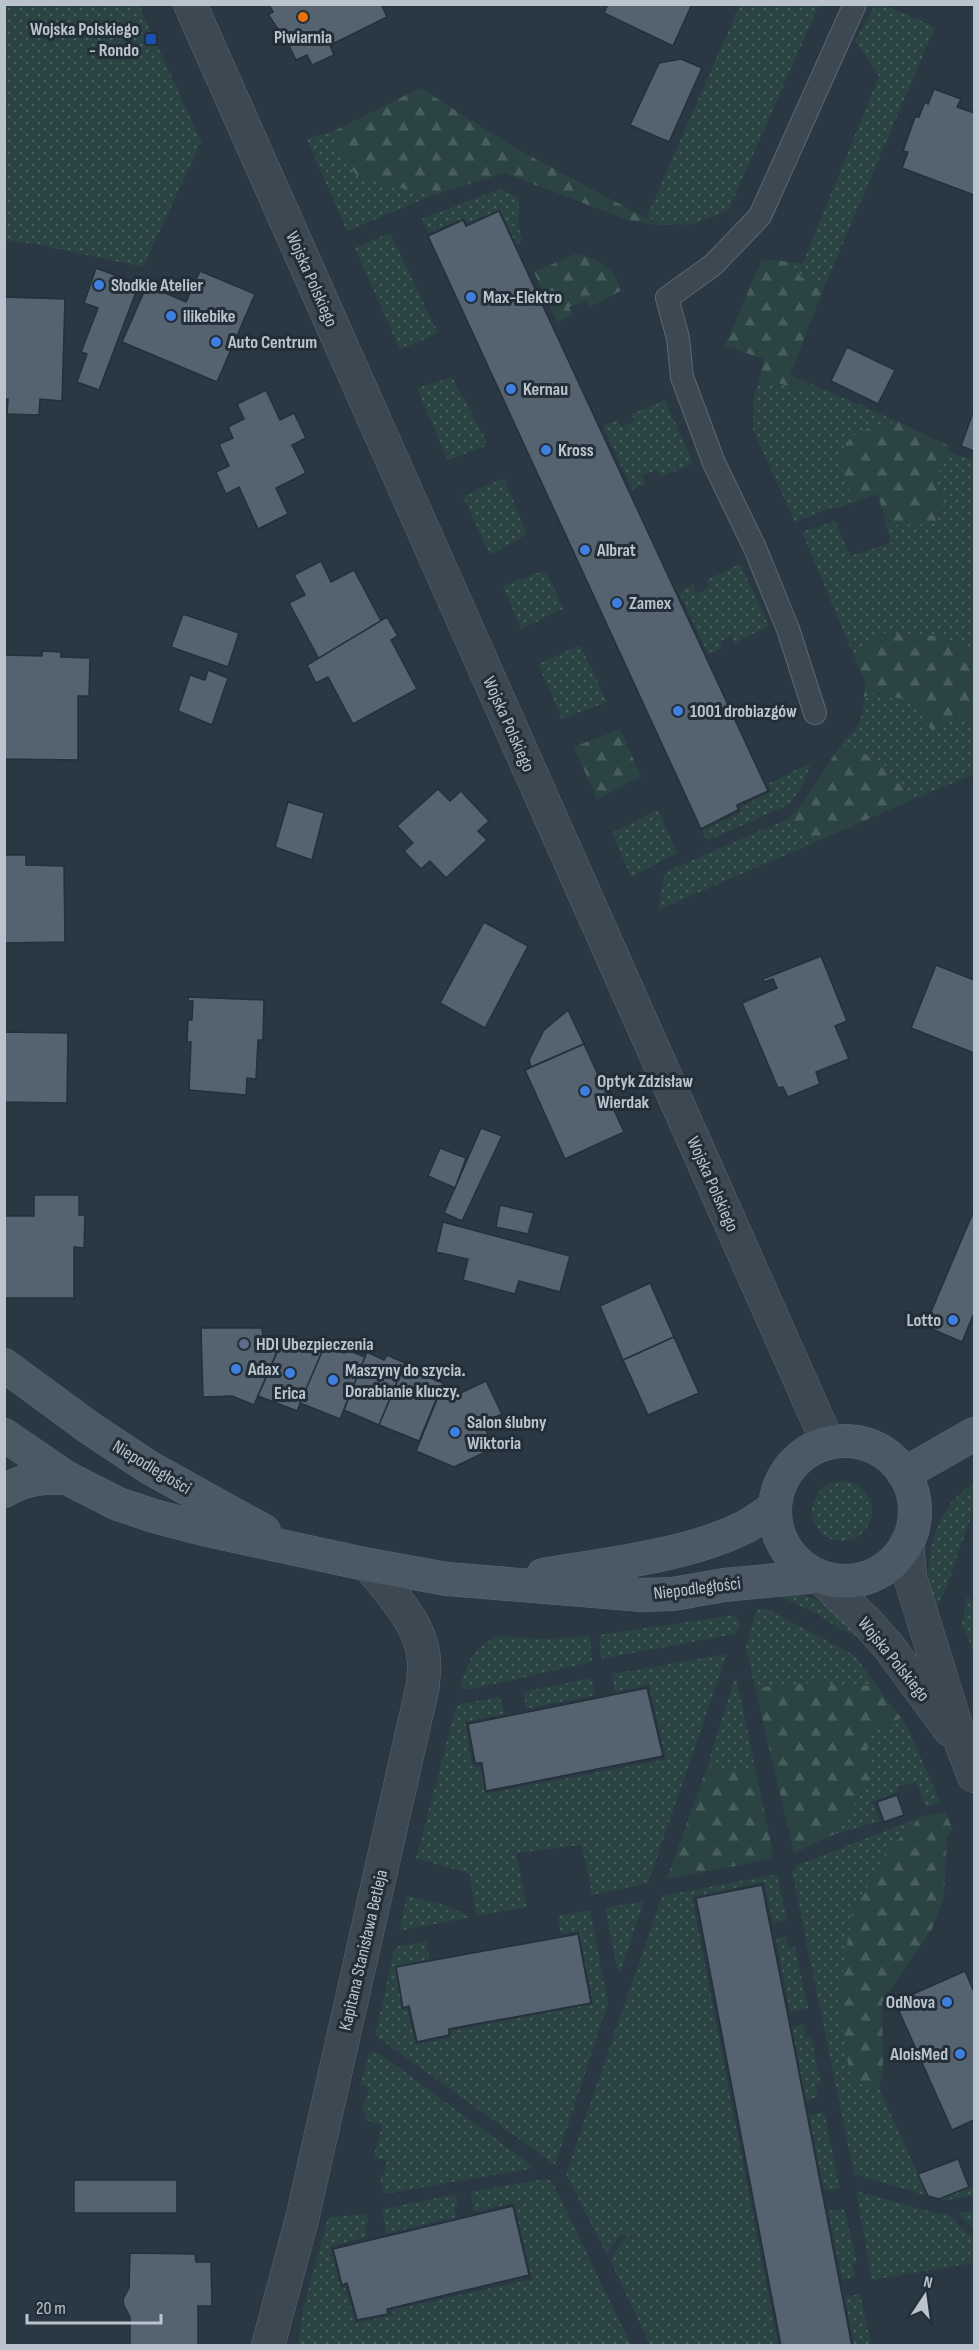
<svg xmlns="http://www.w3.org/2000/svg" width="979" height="2350" viewBox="0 0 979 2350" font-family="'Sofia Sans Condensed',sans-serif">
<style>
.grass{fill:url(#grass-dots)}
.forest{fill:url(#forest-firs)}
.building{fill:#54636f;stroke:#24303a;stroke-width:1.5}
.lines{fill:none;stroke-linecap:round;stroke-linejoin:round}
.service-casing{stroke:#5c6770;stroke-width:24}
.minor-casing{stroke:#5c6770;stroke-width:34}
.tertiary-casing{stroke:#5c6770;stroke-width:34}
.secondary-casing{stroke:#5c6770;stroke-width:34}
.service{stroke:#3d4952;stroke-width:22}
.minor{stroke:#3d4952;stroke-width:33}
.tertiary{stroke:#3d4952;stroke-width:33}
.secondary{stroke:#4b5965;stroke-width:33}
.food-dot{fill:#e8710a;stroke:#222e38;stroke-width:2}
.transit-dot{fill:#1a4fb4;stroke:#222e38;stroke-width:2}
.shop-dot{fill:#3f7fe0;stroke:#222e38;stroke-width:2}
.service-dot{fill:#5c6f8a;stroke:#222e38;stroke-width:2}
.labels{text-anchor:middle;stroke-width:6;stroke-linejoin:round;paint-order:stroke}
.poi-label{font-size:18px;font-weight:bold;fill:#bbc4cc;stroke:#222e38;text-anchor:start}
.street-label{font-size:18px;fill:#bbc4cc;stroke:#222e38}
</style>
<defs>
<pattern id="grass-dots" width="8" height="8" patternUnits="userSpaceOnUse" patternTransform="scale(1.5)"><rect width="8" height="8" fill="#2b4443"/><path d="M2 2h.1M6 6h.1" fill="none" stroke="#485d5d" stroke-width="1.8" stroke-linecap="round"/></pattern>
<pattern id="forest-firs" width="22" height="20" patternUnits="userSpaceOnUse" patternTransform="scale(1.5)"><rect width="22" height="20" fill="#2b4443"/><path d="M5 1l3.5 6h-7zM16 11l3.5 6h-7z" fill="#485d5d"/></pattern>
</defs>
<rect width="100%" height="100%" fill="#293843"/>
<g class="grass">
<polygon points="4,5 139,5 201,142 143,267 35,244 5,241"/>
<polygon points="740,5 819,5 729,209 695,224 659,225 647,216"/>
<polygon points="875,5 884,5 935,27 826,283 801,277 791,262 803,263 879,76 855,41"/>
<polygon points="332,132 337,147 357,176 431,196 347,231 307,139"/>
<polygon points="499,189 519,198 518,226 523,240 516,244 500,209 468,224 464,218 429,233 422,219"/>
<polygon points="390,233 438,333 400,350 355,248"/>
<polygon points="452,377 486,440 486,446 448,460 417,388"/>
<path d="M778 383 797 389H823L899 422C884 424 865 427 853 436 831 453 845 484 856 502L837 508 833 507 795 522 753 430 754 395 758 386Z"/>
<polygon points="665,400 693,463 661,477 657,470 642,475 646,484 632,489 603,426 617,420 622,427 635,421 632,414"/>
<polygon points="947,451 974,461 974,651 941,636 884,633 854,656 802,532 835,521 850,556 891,543 886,525 936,523 945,503 935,480"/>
<polygon points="504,478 526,532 524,536 490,555 463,496"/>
<polygon points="740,564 769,626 735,643 731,636 719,642 722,648 708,654 679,592 693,585 696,594 709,588 707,580"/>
<polygon points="540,572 546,572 563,609 521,629 503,586"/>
<polygon points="580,645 607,702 562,719 538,664"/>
<path d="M873 693 912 701 932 731 959 717 974 718V774L912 800 882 762 842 743C860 727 862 720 864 697Z"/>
<polygon points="812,762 804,782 790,804 707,841 702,830 742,812 740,808 771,791 768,784"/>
<polygon points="658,810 677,853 631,877 612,833"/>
<polygon points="788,819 818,841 658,910 665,872"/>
<circle cx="842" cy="1511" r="30"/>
<path d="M974 1483V1508L947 1586 935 1611C920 1580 931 1528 952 1502 958 1495 967 1489 974 1483Z"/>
<path d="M774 1594C820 1593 829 1603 859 1637L838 1628 818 1614Z"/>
<polygon points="967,1596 974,1603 974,1653 962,1624"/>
<polygon points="767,1609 855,1656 876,1685 851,1686 817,1682 755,1688 746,1646 756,1610"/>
<polygon points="736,1615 740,1626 735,1634 601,1659 599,1635"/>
<path d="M500 1636 546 1639 590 1636 592 1662 473 1689 460 1688C467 1663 474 1645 500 1636Z"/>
<polygon points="727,1654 648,1883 592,1895 582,1845 516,1853 527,1907 476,1916 470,1874 416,1858 456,1707 460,1704 500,1697 504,1714 465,1722 472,1766 480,1766 485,1794 666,1759 649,1685 615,1692 612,1674"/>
<polygon points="736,1675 756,1772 707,1767"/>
<polygon points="591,1678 595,1695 527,1709 523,1692"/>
<polygon points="901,1718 907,1726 940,1802 926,1807 916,1782 897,1787 899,1791 872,1802 880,1821 835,1834 871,1778 867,1751 872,1733"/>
<polygon points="921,1817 886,1853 851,2082 879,2088 928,2196 854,2174 792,1871 798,1865"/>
<polygon points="777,1874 787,1920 773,1924 764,1882 692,1897 778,2345 650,2345 610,2260 628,2234 618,2237 607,2255 566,2174 662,1896"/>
<polygon points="407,1896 448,1906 471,1917 399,1931"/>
<polygon points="644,1901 621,1970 618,1972 605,1908"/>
<polygon points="590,1910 608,2003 555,2165 375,2035 395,1947 426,1941 430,1959 395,1966 402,2010 407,2009 416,2045 451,2037 451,2031 593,2004 579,1931 561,1934 558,1916"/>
<polygon points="786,1936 788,1948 795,1947 808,2008 790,2012 776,1938"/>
<polygon points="804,2025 806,2038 811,2037 821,2083 816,2084 818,2097 806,2100 792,2027"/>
<polygon points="372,2052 380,2054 533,2166 529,2169 384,2194 380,2177 383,2176 387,2160 373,2158 382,2125 364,2119 367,2114 362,2111 369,2087 361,2084 369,2054"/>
<polygon points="824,2112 840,2188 824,2191 809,2115"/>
<polygon points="546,2179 552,2181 631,2345 298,2345 303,2310 328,2218 366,2214 368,2223 364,2225 366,2237 330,2247 341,2288 345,2287 356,2323 393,2315 392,2310 532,2279 514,2203 474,2212 471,2193 473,2191"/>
<polygon points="974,2185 974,2196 945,2200 939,2199"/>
<polygon points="856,2191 939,2214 948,2214 974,2240 974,2263 872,2280"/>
<polygon points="453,2195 456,2196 459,2206 454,2206 456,2217 386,2234 382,2209"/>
<polygon points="844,2209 857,2263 853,2265 855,2277 842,2280 828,2211"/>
<polygon points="974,2210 974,2229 957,2213"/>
<polygon points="860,2294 871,2345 854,2345 845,2297"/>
</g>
<g class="forest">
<polygon points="420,88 515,148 659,225 628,220 504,173 431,196 357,176 336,147 332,132"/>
<path d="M578 253C602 262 612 266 622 290L590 307 586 301 569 307 573 315 557 322 534 272Z"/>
<polygon points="762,259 791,262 801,277 826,283 790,375 823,389 797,389 778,383 758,386 764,359 725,346"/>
<path d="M899 422 949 446 935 480 945 503 936 524 886 525 878 494 856 502C845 484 831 453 853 436 865 427 884 424 899 422Z"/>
<polygon points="884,633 941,636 974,651 974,718 959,717 932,731 912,701 873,693 864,697 865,681 854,656"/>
<polygon points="620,729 641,776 597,799 574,747"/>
<polygon points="842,743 882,762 912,800 818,841 788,819 802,804"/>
<polygon points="817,1682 851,1686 876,1685 901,1718 872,1733 867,1751 871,1778 835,1834 794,1853 755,1688"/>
<polygon points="707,1767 756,1772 773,1853 771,1859 667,1879"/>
<polygon points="945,1812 953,1830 947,1836 944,1897 932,1929 882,2003 883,2073 879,2088 851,2082 838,2000 852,1915 886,1852 921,1817"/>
</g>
<g class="building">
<polygon points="269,4 381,4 387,17 330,45 334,55 312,65 307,55 296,60 282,31 277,34 275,30 278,29 268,14 273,12"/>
<polygon points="608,4 692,4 673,46 604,13"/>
<polygon points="681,59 702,68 669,142 630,125 659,63"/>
<polygon points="934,89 961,99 957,107 974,113 974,195 902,168 908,152 903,151 915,117 919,117 925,102 928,104"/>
<polygon points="499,211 768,791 737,805 738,810 701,829 428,236 463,220 466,226"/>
<polygon points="96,268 139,284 99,390 77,382 87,354 81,352 98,308 84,303"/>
<polygon points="200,271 255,294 217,382 122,342 147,285 186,302"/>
<polygon points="4,297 65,299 62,401 40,399 39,415 7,414 8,399 4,399"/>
<polygon points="847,347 895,370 878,404 831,381"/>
<polygon points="266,390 280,420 294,413 306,438 292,445 306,473 276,488 288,514 258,529 239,487 226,494 216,472 229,466 219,444 233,438 228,427 244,419 237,404"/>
<polygon points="974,410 974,451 961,446"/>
<polygon points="321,561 331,582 354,570 381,621 319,659 289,603 305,595 294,575"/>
<polygon points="183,614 239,633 228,667 171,647"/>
<polygon points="387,617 398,636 391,640 417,689 353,724 328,677 316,683 307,665"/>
<polygon points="42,651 61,652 61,657 90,658 89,696 78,696 78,760 4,759 5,655 42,656"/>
<polygon points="208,670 228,678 212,725 178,711 190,675 205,680"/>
<polygon points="438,789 450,801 461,791 489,821 478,831 487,840 446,878 430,861 421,869 404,851 413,843 397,826"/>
<polygon points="288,802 324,813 312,860 275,847"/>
<polygon points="5,855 26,855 26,865 64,866 65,942 4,943"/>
<polygon points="484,922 528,946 485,1028 440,1003"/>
<polygon points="821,956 847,1021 835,1026 849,1059 816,1072 820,1084 788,1097 783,1087 778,1088 742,1003 777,988 773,979 764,982 763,979"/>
<polygon points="936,965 974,980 974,1053 911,1028"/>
<polygon points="188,997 264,1000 263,1040 258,1040 256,1079 247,1078 246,1095 189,1090 191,1042 187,1042 188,1020 192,1020 193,1001 188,1001"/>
<polygon points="568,1010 584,1044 531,1067 529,1060 544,1030"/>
<polygon points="4,1032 68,1033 67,1103 4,1102"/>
<polygon points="584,1044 624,1132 565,1159 525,1070"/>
<polygon points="481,1128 502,1136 462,1221 444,1213"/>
<polygon points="440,1148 466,1158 455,1188 428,1176"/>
<polygon points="34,1195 79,1195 79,1215 85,1215 84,1248 74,1247 74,1298 4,1298 4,1216 34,1216"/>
<polygon points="500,1205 534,1213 528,1234 496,1227"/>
<polygon points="972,1215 974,1216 974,1313 962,1342 925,1326"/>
<polygon points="443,1222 570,1256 560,1292 519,1281 515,1294 463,1280 468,1259 436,1252"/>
<polygon points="650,1283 674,1337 623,1360 600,1306"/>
<polygon points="201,1328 262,1328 263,1335 281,1342 254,1405 232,1396 203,1397"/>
<polygon points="674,1337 699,1393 648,1415 623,1360"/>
<polygon points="283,1339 302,1347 304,1342 323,1350 297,1411 258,1396"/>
<polygon points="325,1345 344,1353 345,1349 365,1357 340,1419 300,1403"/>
<polygon points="367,1352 384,1360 387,1355 405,1363 379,1425 344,1410"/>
<polygon points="405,1363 426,1371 424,1375 443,1383 419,1441 379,1425"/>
<polygon points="486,1381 502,1414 483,1423 494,1448 454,1467 416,1451 440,1392 452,1397"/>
<polygon points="647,1688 663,1756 486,1791 482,1763 475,1763 468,1724"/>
<polygon points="897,1795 904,1815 884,1822 877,1802"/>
<polygon points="762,1885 789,2021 852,2346 781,2346 696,1898"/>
<polygon points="578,1934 591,2003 449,2029 449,2035 417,2042 409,2006 403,2008 396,1967"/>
<polygon points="965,1971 974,1992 974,2120 952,2130 895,2002"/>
<polygon points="958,2159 969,2187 939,2199 928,2196 918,2174"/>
<rect x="74" y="2180" width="103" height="33"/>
<polygon points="513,2206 529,2275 387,2309 388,2314 357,2320 347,2283 342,2285 333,2249"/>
<polygon points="130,2253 195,2254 196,2262 211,2262 212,2306 198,2306 198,2346 130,2346 130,2317 124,2306 123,2299 129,2288"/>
</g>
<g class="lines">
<g class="service-casing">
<polyline id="service" points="815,713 788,629 755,548 714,463 682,377 678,338 667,298 713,265 760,216 855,4"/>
</g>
<g class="minor-casing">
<path id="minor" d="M268 2346 302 2219 423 1685C423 1677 425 1669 424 1662 423 1625 390 1593 369 1565"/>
</g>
<g class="tertiary-casing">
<g id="tertiary">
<polyline points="190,4 828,1443"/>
<polyline points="907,1542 910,1577 963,1748 974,1776"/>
<polyline points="819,1576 866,1621 889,1647 950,1730"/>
</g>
</g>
<g class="secondary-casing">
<g id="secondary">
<polyline points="4,1365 91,1429 150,1468 264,1531"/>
<polyline points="4,1435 67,1478 118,1504 154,1516 207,1530 369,1565 447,1579 642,1595 673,1594 724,1585 819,1576"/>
<circle cx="845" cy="1511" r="70"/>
<polyline points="904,1474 974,1434"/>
<path d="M4 1491C26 1478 43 1477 67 1478"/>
<path d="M543 1575C607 1564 687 1556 745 1527 755 1522 765 1514 775 1507"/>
</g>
</g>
<use href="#service" class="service"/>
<use href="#minor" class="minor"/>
<use href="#tertiary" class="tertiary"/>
<use href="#secondary" class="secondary"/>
</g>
<circle class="food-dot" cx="303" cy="17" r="6"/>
<rect class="transit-dot" x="145" y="33" width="12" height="12" rx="3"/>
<g class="shop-dot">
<circle cx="99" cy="285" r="6"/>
<circle cx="471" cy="297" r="6"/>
<circle cx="171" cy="316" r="6"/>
<circle cx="216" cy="342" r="6"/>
<circle cx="511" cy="389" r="6"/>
<circle cx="546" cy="450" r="6"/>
<circle cx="585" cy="550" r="6"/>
<circle cx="617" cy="603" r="6"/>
<circle cx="678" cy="711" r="6"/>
<circle cx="585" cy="1091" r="6"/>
<circle cx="953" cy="1320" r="6"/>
<circle cx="236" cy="1369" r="6"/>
<circle cx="290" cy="1373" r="6"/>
<circle cx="333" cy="1380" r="6"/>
<circle cx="455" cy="1432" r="6"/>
<circle cx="947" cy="2002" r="6"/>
<circle cx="960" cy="2054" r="6"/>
</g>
<circle class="service-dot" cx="244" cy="1344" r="6"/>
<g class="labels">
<g class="poi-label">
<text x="139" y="35" text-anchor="end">Wojska Polskiego<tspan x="139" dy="21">- Rondo</tspan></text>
<text x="303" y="43" text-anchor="middle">Piwiarnia</text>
<text x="111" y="291">Słodkie Atelier</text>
<text x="483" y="303">Max-Elektro</text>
<text x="183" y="322">ilikebike</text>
<text x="228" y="348">Auto Centrum</text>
<text x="523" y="395">Kernau</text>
<text x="558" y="456">Kross</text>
<text x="597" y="556">Albrat</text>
<text x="629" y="609">Zamex</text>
<text x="690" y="717">1001 drobiazgów</text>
<text x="597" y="1087">Optyk Zdzisław<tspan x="597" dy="21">Wierdak</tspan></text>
<text x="941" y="1326" text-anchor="end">Lotto</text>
<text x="256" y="1350">HDI Ubezpieczenia</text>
<text x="248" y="1375">Adax</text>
<text x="345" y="1376">Maszyny do szycia.<tspan x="345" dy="21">Dorabianie kluczy.</tspan></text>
<text x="290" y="1399" text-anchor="middle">Erica</text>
<text x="467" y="1428">Salon ślubny<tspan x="467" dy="21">Wiktoria</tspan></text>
<text x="935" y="2008" text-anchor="end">OdNova</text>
<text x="948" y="2060" text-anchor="end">AloisMed</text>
</g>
<g class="street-label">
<text transform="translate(312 279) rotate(66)" y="6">Wojska Polskiego</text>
<text transform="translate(509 724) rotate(66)" y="6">Wojska Polskiego</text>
<text transform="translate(713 1184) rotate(66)" y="6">Wojska Polskiego</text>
<text transform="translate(152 1467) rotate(31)" y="6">Niepodległości</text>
<text transform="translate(697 1588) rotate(-7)" y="6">Niepodległości</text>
<text transform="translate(894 1659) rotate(51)" y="6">Wojska Polskiego</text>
<text transform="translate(363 1950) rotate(-77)" y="6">Kapitana Stanisława Betleja</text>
</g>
</g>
<rect width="979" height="2350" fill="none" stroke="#bbc4cc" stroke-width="12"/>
<g transform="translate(925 2296) rotate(13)" stroke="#222e38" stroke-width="4.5" paint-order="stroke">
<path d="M0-4.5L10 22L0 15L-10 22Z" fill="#bbc4cc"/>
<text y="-9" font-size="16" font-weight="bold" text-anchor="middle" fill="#bbc4cc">N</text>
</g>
<path d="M27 2314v9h134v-9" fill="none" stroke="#bbc4cc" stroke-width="3"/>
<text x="36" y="2314" font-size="18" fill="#bbc4cc" stroke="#222e38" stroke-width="4.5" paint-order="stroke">20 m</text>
</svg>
